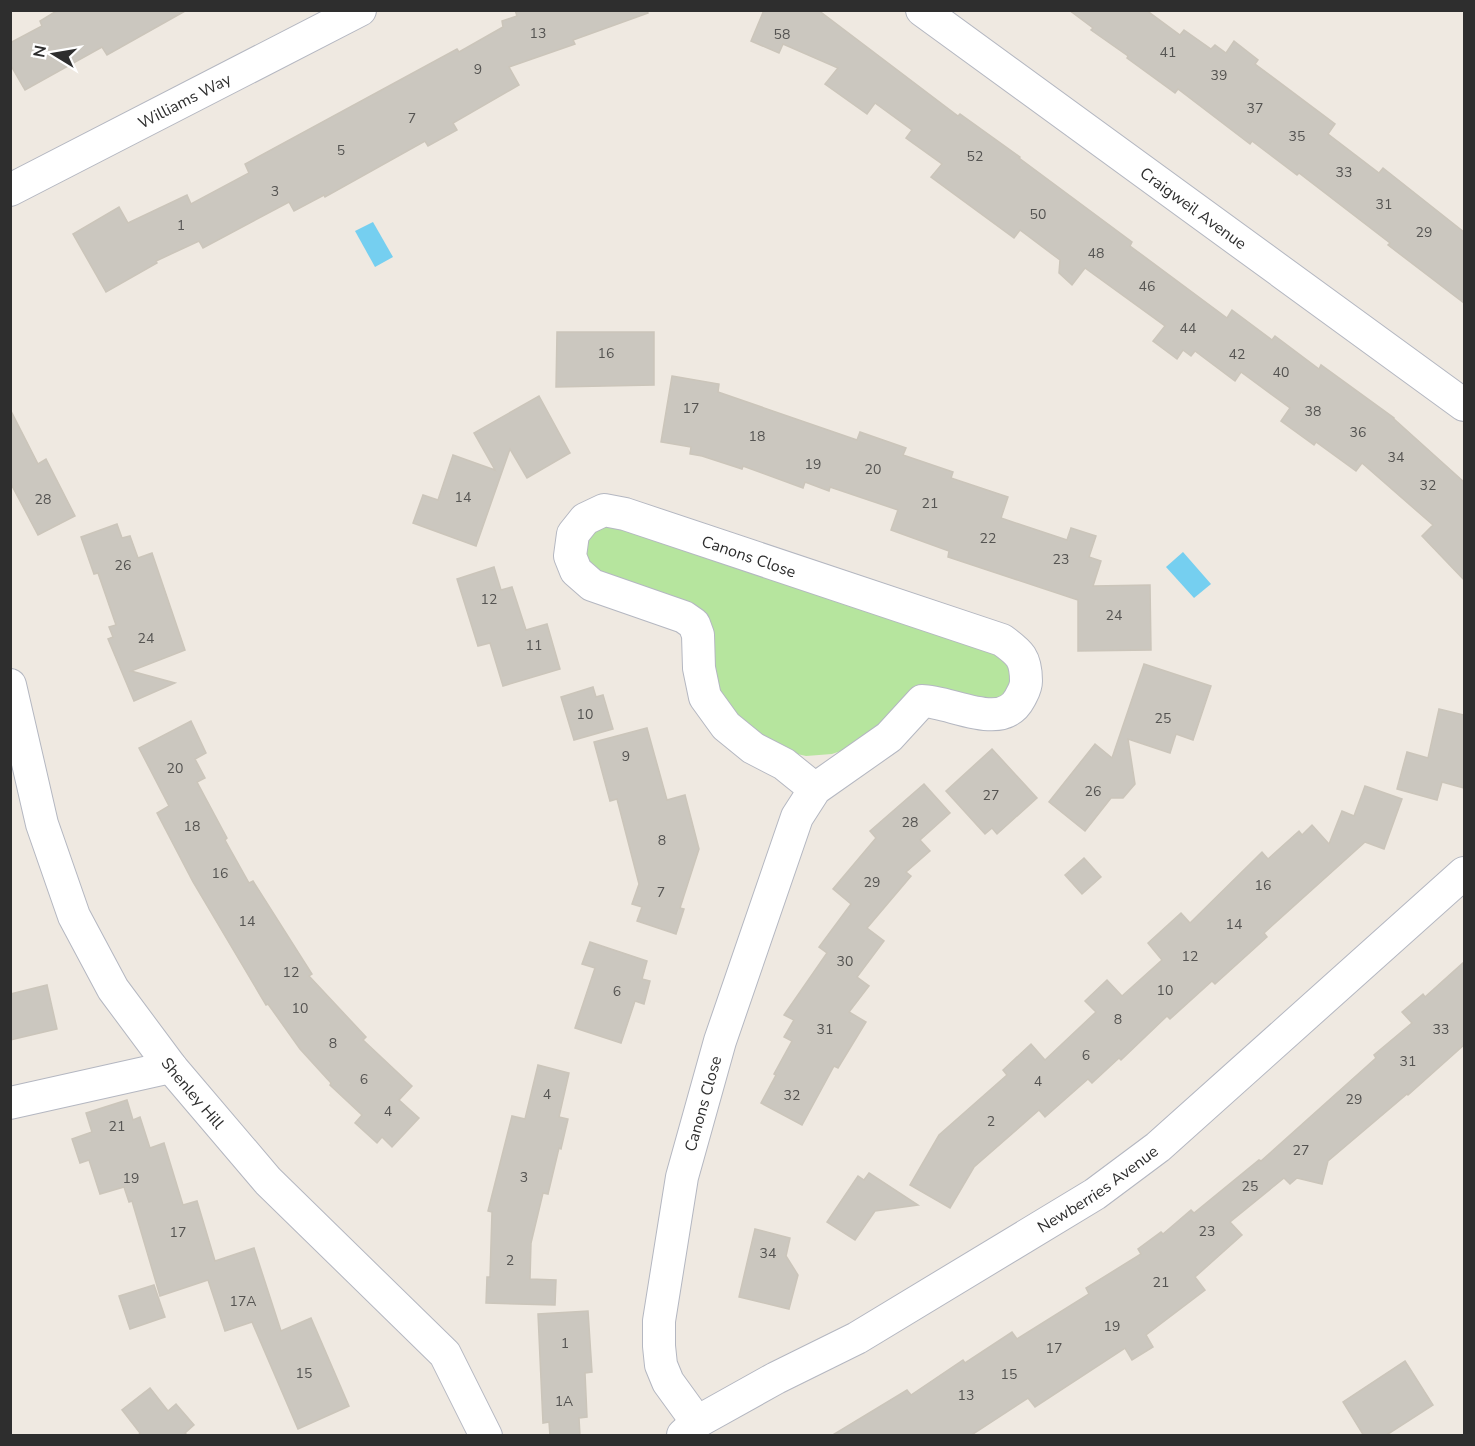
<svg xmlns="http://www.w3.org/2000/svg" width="1475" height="1446" viewBox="0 0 1475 1446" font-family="'Nunito Sans',sans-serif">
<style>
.green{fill:#b6e59e}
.water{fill:#75cff0}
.building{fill:#cbc7bf;stroke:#cbc5ba;stroke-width:1.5}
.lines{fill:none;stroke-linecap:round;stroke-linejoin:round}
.minor-casing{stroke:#b4b7c1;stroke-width:34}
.minor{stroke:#fff;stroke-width:32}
.labels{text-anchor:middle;stroke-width:4.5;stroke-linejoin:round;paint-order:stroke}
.number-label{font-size:14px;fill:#555452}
.street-label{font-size:16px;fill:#2e2e2e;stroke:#fff}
</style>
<rect width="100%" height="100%" fill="#efe9e1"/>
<polygon class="green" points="605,521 997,650 1017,675 998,703 935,690 861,744 832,754 806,756 775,749 753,737 715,685 709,625 594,573 581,542"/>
<g class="water">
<polygon points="373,222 393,257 375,267 355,231"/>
<polygon points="1183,552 1211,584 1194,598 1166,567"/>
</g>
<g class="building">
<polygon points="58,10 187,10 107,55 102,47 25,90 10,64 10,43 42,26 40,21"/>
<polygon points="515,10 647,10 648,13 573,40 575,44 509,67 519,85 453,123 457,130 428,146 425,141 325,197 324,195 294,211 289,202 203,248 199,241 156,261 157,263 106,292 73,234 119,207 128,223 187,195 191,204 249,173 245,164 457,49 459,52 503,27 502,21 517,16"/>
<polygon points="764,10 818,10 958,116 960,114 1020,157 1019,158 1132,242 1130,246 1227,318 1232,310 1272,340 1275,336 1319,369 1321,365 1394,418 1394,419 1464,482 1464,580 1422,536 1433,525 1362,463 1356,471 1316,442 1314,445 1281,421 1290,408 1241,372 1235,381 1195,351 1191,356 1183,350 1177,359 1153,341 1165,326 1085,268 1072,285 1059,273 1060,260 1020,230 1014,238 931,177 942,164 906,138 912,130 875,103 867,114 825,84 838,68 783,44 779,53 751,41"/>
<polygon points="1069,10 1146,10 1180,35 1184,30 1211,49 1215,45 1226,53 1234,41 1258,60 1255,64 1335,124 1328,134 1379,173 1383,168 1464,232 1464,303 1388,245 1390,243 1299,173 1297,175 1252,141 1250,144 1178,89 1175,93 1127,58 1128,56 1091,30 1093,28"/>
<polygon points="557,332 654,332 654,385 556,387"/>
<polygon points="672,376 719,384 718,392 857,440 860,432 906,448 903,455 953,472 951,478 1008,497 1001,518 1067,540 1071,528 1096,536 1089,557 1101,561 1093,586 1150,585 1151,650 1078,651 1078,600 948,557 949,551 891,530 898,510 830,487 829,491 805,482 803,488 743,466 742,469 702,456 690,454 691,447 661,442"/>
<polygon points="539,396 570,453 527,478 510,449 476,546 413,523 423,495 438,500 453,455 495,470 474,433"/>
<polygon points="10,409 38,464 46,459 75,516 38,535 10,482"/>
<polygon points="117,524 122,538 130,536 138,558 152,553 185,650 131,671 175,683 134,701 108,639 113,637 109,627 116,625 98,573 94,574 81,537"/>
<polygon points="494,567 501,590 512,587 526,630 547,624 560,669 503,686 490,643 478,646 457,579"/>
<polygon points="1144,664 1211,686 1193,740 1176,734 1170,753 1128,739 1135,784 1123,798 1111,798 1085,831 1049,802 1095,744 1112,758"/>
<polygon points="593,687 596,697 603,695 613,729 574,740 561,697"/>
<polygon points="1439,709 1464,715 1464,788 1442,782 1437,800 1397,789 1407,752 1428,758"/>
<polygon points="191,721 206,753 195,759 205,778 197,782 227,838 225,840 249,883 253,881 312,974 309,976 366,1037 363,1040 412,1086 399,1100 419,1118 392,1147 382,1137 377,1143 355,1123 362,1115 330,1085 331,1083 300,1049 268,1004 266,1005 193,882 157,813 169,806 139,748"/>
<polygon points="647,728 667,800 685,795 699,849 680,908 684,909 676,934 637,921 642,907 632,904 639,884 617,799 610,801 594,742"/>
<polygon points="992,749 1037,798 997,834 992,828 985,834 946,791"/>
<polygon points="924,784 950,813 920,840 930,851 906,872 911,876 867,928 884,941 857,977 869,986 849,1012 866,1022 838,1068 834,1066 802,1125 761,1103 776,1075 774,1074 792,1041 784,1037 794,1020 784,1015 827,953 819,947 851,904 833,889 876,838 870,831"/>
<polygon points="1365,786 1402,799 1384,849 1365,842 1264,933 1267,937 1215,984 1212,981 1170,1019 1167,1016 1121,1060 1119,1058 1092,1083 1088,1079 1045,1117 1039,1110 974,1167 950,1208 910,1185 939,1135 1007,1075 1003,1070 1031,1044 1045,1060 1096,1012 1085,1001 1107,980 1122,996 1162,960 1148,943 1181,913 1190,923 1262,852 1268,859 1299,831 1302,835 1312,825 1329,844 1342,811 1354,816"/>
<polygon points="1084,858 1101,877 1082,894 1065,875"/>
<polygon points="590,942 647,961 642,979 650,981 644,1004 635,1001 621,1043 575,1028 595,968 582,964"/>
<polygon points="1464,962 1464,1045 1408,1095 1407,1094 1328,1161 1322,1184 1297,1178 1290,1184 1284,1178 1230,1222 1242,1235 1195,1277 1205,1290 1146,1335 1153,1347 1132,1360 1125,1348 1035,1407 1028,1398 970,1436 831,1436 907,1390 911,1395 963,1360 965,1363 1012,1332 1017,1339 1089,1294 1086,1288 1141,1254 1138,1249 1161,1232 1163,1234 1191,1210 1194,1213 1259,1160 1261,1161 1376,1058 1374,1055 1412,1023 1402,1012 1423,994 1425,997"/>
<polygon points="47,985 57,1029 10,1040 10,994"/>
<polygon points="538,1065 569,1073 559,1117 568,1119 561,1149 559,1148 548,1194 543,1193 531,1243 530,1279 556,1280 555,1305 486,1303 487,1277 490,1277 492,1212 488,1211 512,1116 525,1119"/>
<polygon points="127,1100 133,1120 140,1117 150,1148 164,1143 183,1205 197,1201 215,1261 254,1248 281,1331 311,1318 349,1406 298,1429 252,1322 225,1331 208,1280 160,1296 132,1201 129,1202 124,1187 100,1194 89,1160 80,1163 72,1139 92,1132 86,1113"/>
<polygon points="869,1173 918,1205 875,1211 855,1240 827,1222 858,1176 864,1180"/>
<polygon points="755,1229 790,1238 786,1256 798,1275 789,1309 739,1297"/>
<polygon points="154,1285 165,1317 130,1329 119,1296"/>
<polygon points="588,1311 592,1372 585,1373 587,1417 579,1418 580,1436 550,1436 549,1422 543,1423 538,1314"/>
<polygon points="1405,1361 1433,1405 1385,1436 1364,1436 1343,1402"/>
<polygon points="150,1388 168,1411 176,1404 194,1425 185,1433 188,1436 138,1436 140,1433 122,1410"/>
</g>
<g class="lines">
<g class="minor-casing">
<g id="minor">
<path id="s1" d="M922 10 1464 405"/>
<path id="s2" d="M10 190 360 10"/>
<path id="s3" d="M10 685 42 824 74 916 113 989 171 1067 268 1181 445 1354 486 1436"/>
<polyline points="10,1103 171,1067"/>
<path id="s4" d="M697 1422 668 1382 661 1365 659 1346V1321L682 1177 720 1041 797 817 815 789 889 737 922 701C951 701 1002 733 1020 698 1023 692 1026 688 1026 681 1026 658 1020 653 1002 640L625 514 604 510 585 519 573 534 570 556 576 571 592 585 684 617 694 624 698 635 699 668 705 697 726 726 753 748 784 764 815 789"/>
<path id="s5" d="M683 1435 697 1422 776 1378 857 1338 1095 1194 1158 1147 1464 873"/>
</g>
</g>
<use href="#minor" class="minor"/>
</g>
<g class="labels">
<g class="number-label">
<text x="538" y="38">13</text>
<text x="782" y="39">58</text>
<text x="1168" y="57">41</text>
<text x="478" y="74">9</text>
<text x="1219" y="80">39</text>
<text x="1255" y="113">37</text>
<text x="412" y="123">7</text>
<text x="1297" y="141">35</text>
<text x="341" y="155">5</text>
<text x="975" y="161">52</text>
<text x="1344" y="177">33</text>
<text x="275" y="196">3</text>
<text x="1384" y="209">31</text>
<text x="1038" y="219">50</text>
<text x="181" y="230">1</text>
<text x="1424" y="237">29</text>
<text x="1096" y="258">48</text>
<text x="1147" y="291">46</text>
<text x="1188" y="333">44</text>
<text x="606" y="358">16</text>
<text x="1237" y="359">42</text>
<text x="1281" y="377">40</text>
<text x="691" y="413">17</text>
<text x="1313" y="416">38</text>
<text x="1358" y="437">36</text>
<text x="757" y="441">18</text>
<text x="1396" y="462">34</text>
<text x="813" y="469">19</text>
<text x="873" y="474">20</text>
<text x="1428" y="490">32</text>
<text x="463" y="502">14</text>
<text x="43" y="504">28</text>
<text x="930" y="508">21</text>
<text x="988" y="543">22</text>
<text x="1061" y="564">23</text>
<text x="123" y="570">26</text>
<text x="489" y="604">12</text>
<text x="1114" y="620">24</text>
<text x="146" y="643">24</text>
<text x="534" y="650">11</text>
<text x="585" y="719">10</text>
<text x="1163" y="723">25</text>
<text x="626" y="761">9</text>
<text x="175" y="773">20</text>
<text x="1093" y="796">26</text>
<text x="991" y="800">27</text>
<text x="910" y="827">28</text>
<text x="192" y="831">18</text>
<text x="662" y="845">8</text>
<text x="220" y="878">16</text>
<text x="872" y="887">29</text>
<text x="1263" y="890">16</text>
<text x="661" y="897">7</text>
<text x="247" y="926">14</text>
<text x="1234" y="929">14</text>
<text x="1190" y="961">12</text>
<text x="845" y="966">30</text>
<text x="291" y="977">12</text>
<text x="1165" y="995">10</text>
<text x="617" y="996">6</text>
<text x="300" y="1013">10</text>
<text x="1118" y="1024">8</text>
<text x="825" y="1034">31</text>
<text x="1441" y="1034">33</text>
<text x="333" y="1048">8</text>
<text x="1086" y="1060">6</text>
<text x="1408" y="1066">31</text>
<text x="364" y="1084">6</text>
<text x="1038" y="1086">4</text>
<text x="547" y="1099">4</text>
<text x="792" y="1100">32</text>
<text x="1354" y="1104">29</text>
<text x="388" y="1116">4</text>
<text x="991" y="1126">2</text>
<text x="117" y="1131">21</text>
<text x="1301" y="1155">27</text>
<text x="524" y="1182">3</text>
<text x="131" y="1183">19</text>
<text x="1250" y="1191">25</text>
<text x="1207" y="1236">23</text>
<text x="178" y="1237">17</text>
<text x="768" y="1258">34</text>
<text x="510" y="1265">2</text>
<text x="1161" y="1287">21</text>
<text x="243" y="1306">17A</text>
<text x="1112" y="1331">19</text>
<text x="565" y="1348">1</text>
<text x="1054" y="1353">17</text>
<text x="304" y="1378">15</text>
<text x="1009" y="1379">15</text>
<text x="966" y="1400">13</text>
<text x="564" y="1406">1A</text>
</g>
<g class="street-label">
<text dy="6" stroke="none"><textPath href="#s2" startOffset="196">Williams Way</textPath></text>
<text dy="6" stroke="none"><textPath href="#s1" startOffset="336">Craigweil Avenue</textPath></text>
<text transform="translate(749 556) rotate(19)" y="6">Canons Close</text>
<text dy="6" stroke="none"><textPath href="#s3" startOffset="454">Shenley Hill</textPath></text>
<text dy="6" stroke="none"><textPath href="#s4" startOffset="334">Canons Close</textPath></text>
<text dy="6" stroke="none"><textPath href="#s5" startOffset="483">Newberries Avenue</textPath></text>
</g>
</g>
<rect width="1475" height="1446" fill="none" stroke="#2e2e2e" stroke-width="24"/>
<g transform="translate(54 54) rotate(281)" stroke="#ffffff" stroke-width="4.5" paint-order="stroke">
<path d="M0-4.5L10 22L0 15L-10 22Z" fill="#2e2e2e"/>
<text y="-9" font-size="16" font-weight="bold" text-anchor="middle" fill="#2e2e2e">N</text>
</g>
</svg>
